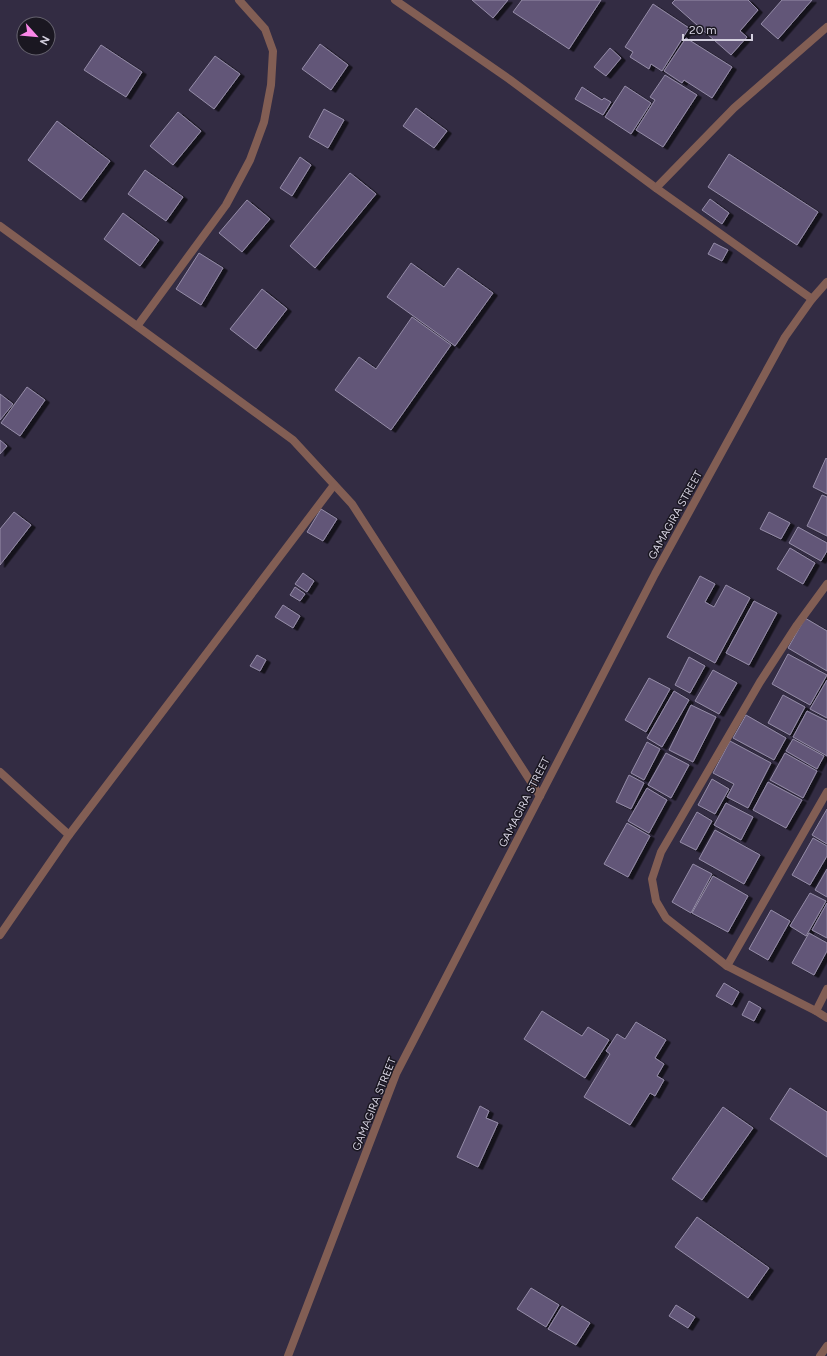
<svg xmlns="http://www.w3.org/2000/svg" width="827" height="1356" viewBox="0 0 827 1356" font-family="Figtree,sans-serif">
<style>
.building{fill:#625778;stroke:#958ca8;filter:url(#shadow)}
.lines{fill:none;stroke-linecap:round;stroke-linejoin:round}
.service{stroke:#825e54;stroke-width:8}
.minor{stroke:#825e54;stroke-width:8}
.tertiary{stroke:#825e54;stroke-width:8}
.labels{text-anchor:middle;stroke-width:3;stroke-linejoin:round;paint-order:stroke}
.street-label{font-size:11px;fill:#d4d0df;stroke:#1a1721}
</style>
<defs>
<filter id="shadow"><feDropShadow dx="4.5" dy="2.5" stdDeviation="0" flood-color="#0009"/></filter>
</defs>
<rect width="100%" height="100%" fill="#332c43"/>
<g class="building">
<polygon points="472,0 508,0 493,18"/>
<polygon points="522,0 601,0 569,49 513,12"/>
<polygon points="675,0 748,0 758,10 740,31 747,37 731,55 672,3"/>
<polygon points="782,0 812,0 778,39 761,24"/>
<polygon points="653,4 689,28 662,71 651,64 649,69 630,57 633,52 625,47"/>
<polygon points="686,38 732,67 712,98 684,80 682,83 664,71"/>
<polygon points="320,44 348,65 331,90 302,69"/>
<polygon points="101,45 142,72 126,97 84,70"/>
<polygon points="610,48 621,58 606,76 594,67"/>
<polygon points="215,56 240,74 214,109 189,90"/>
<polygon points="665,75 697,95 663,147 636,130 655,100 650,97"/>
<polygon points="625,86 651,103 631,134 605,117"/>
<polygon points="582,87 602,100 604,98 611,102 603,115 575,99"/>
<polygon points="416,108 447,131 434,148 403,126"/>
<polygon points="324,109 344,120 328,148 309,137"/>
<polygon points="178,112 201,131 173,165 150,146"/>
<polygon points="57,121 110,161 81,200 28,160"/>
<polygon points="729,154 818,212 797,245 708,187"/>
<polygon points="300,157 311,165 292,196 280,188"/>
<polygon points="145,170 183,197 166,221 128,194"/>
<polygon points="350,173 376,194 315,268 290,246"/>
<polygon points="710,199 729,213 722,224 702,210"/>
<polygon points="247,200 270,219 242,252 219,233"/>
<polygon points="123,213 159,240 140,266 104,239"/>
<polygon points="714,243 728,250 722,261 708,254"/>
<polygon points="199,253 223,268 201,305 176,289"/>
<polygon points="411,263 444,287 458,268 493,293 455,346 387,297"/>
<polygon points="262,289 287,309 256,349 230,329"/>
<polygon points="412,317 451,345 391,430 335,390 359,357 376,369"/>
<polygon points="27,387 45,400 20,436 1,423"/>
<polygon points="0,394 13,404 0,420"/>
<polygon points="0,440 7,446 0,454"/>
<polygon points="826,458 827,459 827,494 813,487"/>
<polygon points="822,495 827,497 827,536 807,526"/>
<polygon points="321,509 337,519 323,541 307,532"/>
<polygon points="14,512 31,525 0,565 0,529"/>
<polygon points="769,512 790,523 781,539 760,529"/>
<polygon points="798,527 827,543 827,551 821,561 789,543"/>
<polygon points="790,548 815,563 803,584 777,569"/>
<polygon points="303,573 314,581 307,592 295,584"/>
<polygon points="700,576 715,584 705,602 714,607 726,585 750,598 715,663 667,637"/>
<polygon points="295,587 305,594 300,601 290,595"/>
<polygon points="754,601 777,613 749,665 726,653"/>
<polygon points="283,605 300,616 293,628 275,617"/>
<polygon points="805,618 827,631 827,671 788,648"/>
<polygon points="788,654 827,675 810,705 772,684"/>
<polygon points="257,655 266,660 260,671 250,666"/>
<polygon points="689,657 705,666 690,693 675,685"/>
<polygon points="713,670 737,683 719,714 695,701"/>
<polygon points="649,678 670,689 646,732 625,720"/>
<polygon points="827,680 827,718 810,709"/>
<polygon points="674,691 689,700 662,747 647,738"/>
<polygon points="783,695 805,707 790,735 768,723"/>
<polygon points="691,705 716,717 693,762 669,750"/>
<polygon points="807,711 827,721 827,756 793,737"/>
<polygon points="746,715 786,738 774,760 733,738"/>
<polygon points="793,739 824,756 817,769 786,751"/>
<polygon points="730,741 771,763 748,808 727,797 734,784 713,773"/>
<polygon points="647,742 660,749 644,780 631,773"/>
<polygon points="666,753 689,765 671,798 648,785"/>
<polygon points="785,753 817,771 803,798 770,780"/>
<polygon points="629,775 644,783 631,809 616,802"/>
<polygon points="712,779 729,789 715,814 698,805"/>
<polygon points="768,782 802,800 786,828 753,810"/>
<polygon points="647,788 667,800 649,833 628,821"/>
<polygon points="726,803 753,817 741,840 714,825"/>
<polygon points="827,809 827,844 812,835"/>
<polygon points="697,812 712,821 696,850 680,842"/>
<polygon points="627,823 650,836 628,877 604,864"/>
<polygon points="715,830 760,855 744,884 699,859"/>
<polygon points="813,838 827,846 827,856 810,885 792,875"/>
<polygon points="693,864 712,874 691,913 672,902"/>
<polygon points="827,869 827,897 815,890"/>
<polygon points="713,876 748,896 728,932 692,913"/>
<polygon points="810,893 826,901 806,936 790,926"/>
<polygon points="827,903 827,938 812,930"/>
<polygon points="771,910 790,921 768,960 749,949"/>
<polygon points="809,933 827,943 827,951 814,975 792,963"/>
<polygon points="724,983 739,992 732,1005 716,996"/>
<polygon points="749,1001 761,1008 754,1021 742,1015"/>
<polygon points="542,1011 582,1036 588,1027 609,1040 585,1078 524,1039"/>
<polygon points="636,1022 666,1040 655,1058 664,1064 657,1076 664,1080 655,1096 650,1093 630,1125 584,1097 610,1054 606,1051 617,1034 625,1039"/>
<polygon points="790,1088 827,1112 827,1157 770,1119"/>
<polygon points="480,1106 489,1111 486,1118 498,1123 478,1167 457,1157"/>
<polygon points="723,1107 753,1128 702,1200 672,1179"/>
<polygon points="697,1217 769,1268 748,1298 675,1247"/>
<polygon points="531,1288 559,1305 546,1327 517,1309"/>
<polygon points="676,1305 695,1317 688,1328 669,1316"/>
<polygon points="562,1306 590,1323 576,1345 548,1329"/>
</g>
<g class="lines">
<g class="service">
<polyline points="0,226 293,440 352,504 540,796"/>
<polyline points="138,325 226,205 250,160 264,122 271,85 273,51 265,29 239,0"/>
<polyline points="0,772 69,835"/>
<polyline points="0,935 69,835 334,485"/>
</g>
<g class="minor">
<polyline points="395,0 509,79 656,188 812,299"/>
<polyline points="656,188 734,108 827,27"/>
<polyline points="827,792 727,966 816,1011 827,1018"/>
<polyline points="727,966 666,918 656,901 652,879 661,852 760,682 797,625 827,584"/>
<polyline points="816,1011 827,989"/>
<polyline points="820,1356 827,1346"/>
</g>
<polyline class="tertiary" points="288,1356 396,1074 655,574 785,337 812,299 827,282"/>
</g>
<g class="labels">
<g class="street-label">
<text transform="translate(675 515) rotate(-61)" y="4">GAMAGIRA STREET</text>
<text transform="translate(524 802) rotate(-63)" y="4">GAMAGIRA STREET</text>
<text transform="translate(374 1104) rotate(-68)" y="4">GAMAGIRA STREET</text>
</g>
</g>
<g transform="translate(36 36) rotate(117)"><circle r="19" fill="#1a1721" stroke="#64616d"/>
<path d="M0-3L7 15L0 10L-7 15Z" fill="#fa87e8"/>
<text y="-6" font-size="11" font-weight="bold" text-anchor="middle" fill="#d4d0df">N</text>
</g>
<path d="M683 34v6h69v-6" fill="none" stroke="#d4d0df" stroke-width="2"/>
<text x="689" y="34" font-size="12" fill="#d4d0df" stroke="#1a1721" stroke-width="3" paint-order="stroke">20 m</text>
</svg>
